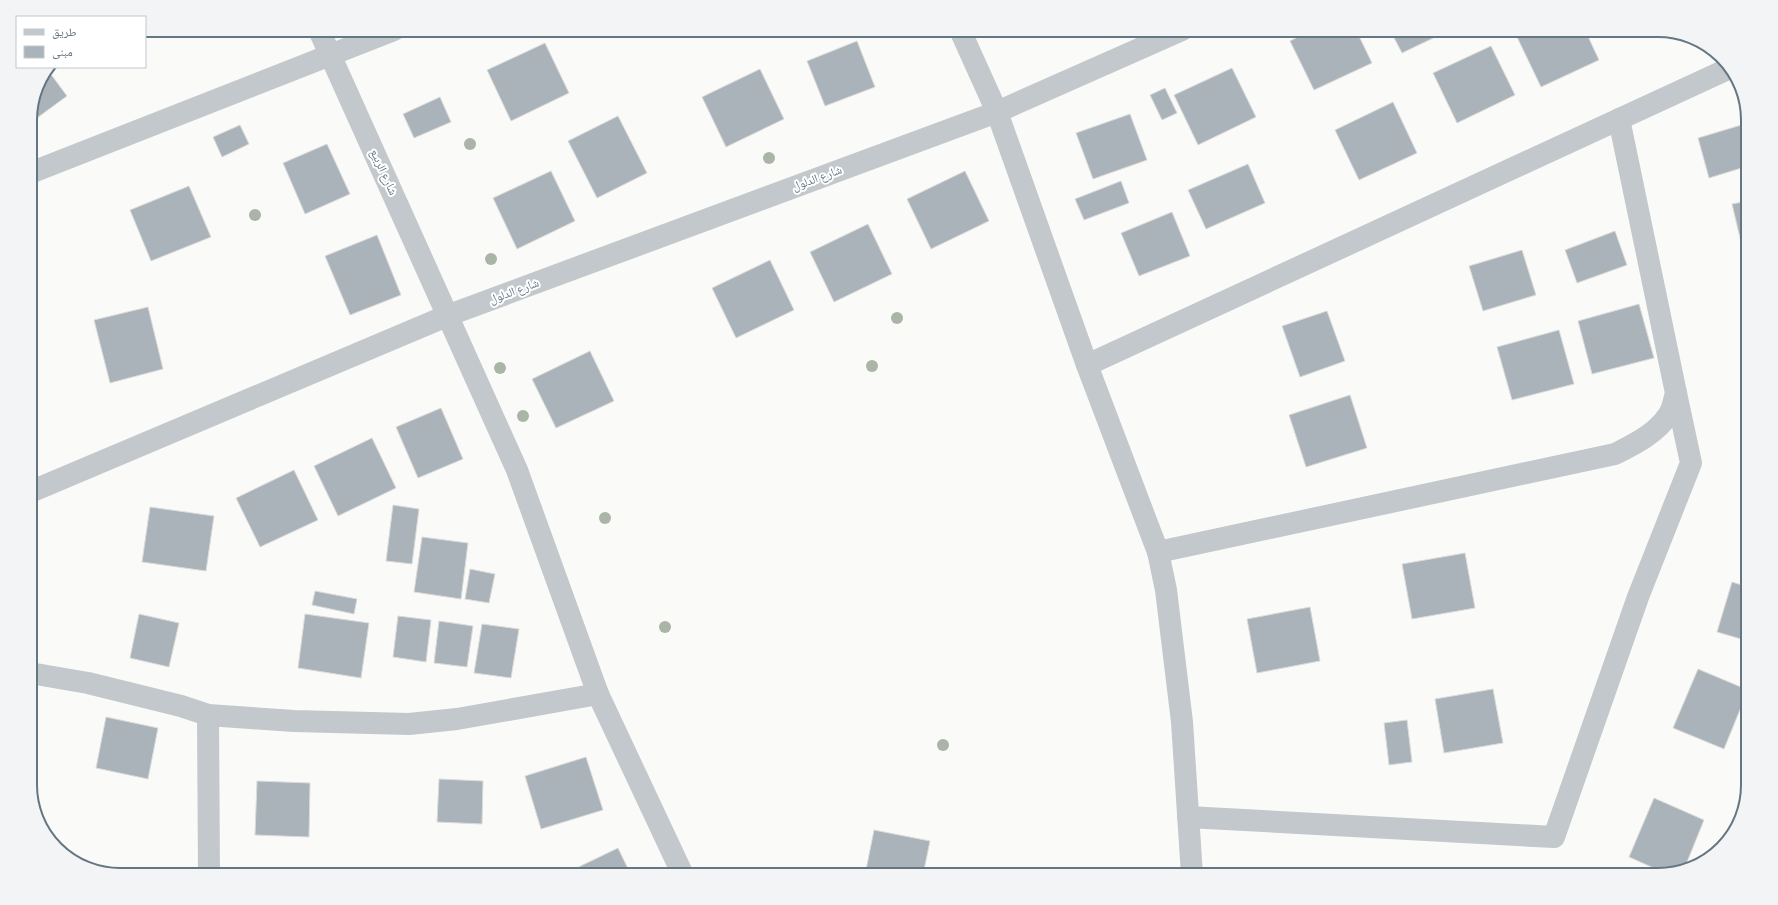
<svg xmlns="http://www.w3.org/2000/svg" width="1778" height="905" viewBox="0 0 1778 905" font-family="Ubuntu,'Noto Naskh Arabic',sans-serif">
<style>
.building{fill:#aab3b9;stroke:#dcdcda}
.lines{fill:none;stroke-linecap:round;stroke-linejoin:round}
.street{stroke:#c3c8cc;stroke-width:22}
.tree{fill:#aab4a7}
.labels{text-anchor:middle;stroke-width:4;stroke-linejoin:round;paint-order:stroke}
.street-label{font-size:12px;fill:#657683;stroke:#fff}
.rim{fill:none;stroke:#657683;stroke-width:2}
</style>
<rect width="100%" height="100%" fill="#fafaf8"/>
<g class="building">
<polygon points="1312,30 1356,30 1372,63 1314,90 1290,41"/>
<polygon points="1390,30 1450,30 1402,53"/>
<polygon points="1532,30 1585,30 1599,60 1541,87 1517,37"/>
<polygon points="857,41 875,87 825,106 807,61"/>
<polygon points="545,43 569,93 511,121 487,70"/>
<polygon points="1491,46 1515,95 1457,123 1433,73"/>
<polygon points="1232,68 1256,117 1198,145 1174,95"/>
<polygon points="47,69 67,96 30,123 30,114 39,80"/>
<polygon points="760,69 784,119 726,147 702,97"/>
<polygon points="1165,88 1177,113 1162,120 1150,95"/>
<polygon points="440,97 451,122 414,138 403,114"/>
<polygon points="1393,102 1417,153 1359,180 1335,130"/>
<polygon points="1130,114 1147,160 1093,179 1076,133"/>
<polygon points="618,116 647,173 597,198 568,141"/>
<polygon points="1748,123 1748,166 1709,178 1698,138"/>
<polygon points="240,125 249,144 222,157 213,137"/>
<polygon points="327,144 350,194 305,214 283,163"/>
<polygon points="1248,164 1265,203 1206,229 1188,190"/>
<polygon points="551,171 575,221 517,249 493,198"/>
<polygon points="965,171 989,221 931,249 907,199"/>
<polygon points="1121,181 1129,203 1084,220 1075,199"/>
<polygon points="189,186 211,237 151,261 130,210"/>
<polygon points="1748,201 1748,258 1745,259 1732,204"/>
<polygon points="1172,212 1190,256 1139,276 1121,233"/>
<polygon points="868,224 892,274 834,302 810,252"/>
<polygon points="1615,231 1627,265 1577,283 1565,250"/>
<polygon points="377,235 401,295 350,315 325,256"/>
<polygon points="1522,250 1536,295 1483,311 1469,266"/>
<polygon points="770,260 794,310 736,338 712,288"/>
<polygon points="1742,285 1748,285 1748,340 1746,340"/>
<polygon points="1639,304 1654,358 1592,374 1578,321"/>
<polygon points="148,307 163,369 110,383 94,320"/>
<polygon points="1327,311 1345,361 1300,377 1282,326"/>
<polygon points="1559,330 1574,384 1512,400 1497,347"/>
<polygon points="590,351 614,401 556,428 532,379"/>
<polygon points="1350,395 1367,448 1306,467 1289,415"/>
<polygon points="441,408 463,459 418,478 396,427"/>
<polygon points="372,438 396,488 338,516 314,466"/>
<polygon points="294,470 318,520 260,547 236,498"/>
<polygon points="393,505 419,509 412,564 386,561"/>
<polygon points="150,507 214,516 206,571 142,562"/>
<polygon points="1748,515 1748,546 1745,546"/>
<polygon points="422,537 468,543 461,599 414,592"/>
<polygon points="1465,553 1475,608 1412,619 1402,564"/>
<polygon points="470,569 495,574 489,603 465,599"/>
<polygon points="1732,582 1748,587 1748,641 1717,632"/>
<polygon points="315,591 357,599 354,614 312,605"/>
<polygon points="1310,607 1320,661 1257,673 1247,619"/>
<polygon points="139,614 179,623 169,667 130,658"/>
<polygon points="305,614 369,623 361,678 298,668"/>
<polygon points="398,616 431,620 426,662 393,657"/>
<polygon points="439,621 473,626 467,667 434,663"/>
<polygon points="482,624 519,629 511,678 474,673"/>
<polygon points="1698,669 1748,690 1724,749 1673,728"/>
<polygon points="1493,689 1503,743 1444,753 1435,699"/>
<polygon points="106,717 158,728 148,779 96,768"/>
<polygon points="1407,720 1412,762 1389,765 1384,723"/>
<polygon points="586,757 603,810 541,829 525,776"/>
<polygon points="439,779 483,781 482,824 437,822"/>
<polygon points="257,781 310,783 309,837 255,835"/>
<polygon points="1654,798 1704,820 1685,867 1665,873 1629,857"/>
<polygon points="874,830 930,841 923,875 865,875"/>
<polygon points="618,848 631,875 562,875"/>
<polygon points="939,869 963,875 938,875"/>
</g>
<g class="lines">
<g class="street">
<polyline points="319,30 517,470 598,694 683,875"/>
<polyline points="960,30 997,112 1087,365 1158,552 1166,590 1182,722 1192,875"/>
<polyline points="30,173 394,30"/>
<polyline points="1087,365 1730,68"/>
<polyline points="30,492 449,315 997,112 1182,30"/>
<path d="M1158 552 1615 454C1635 444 1657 433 1669 414 1673 408 1674 399 1676 393L1619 119"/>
<polyline points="30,673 88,683 181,706 208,715 294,721 409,724 457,719 598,694"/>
<polyline points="208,715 209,875"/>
<polyline points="1188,817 1554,837 1638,597 1691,463 1676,393"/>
</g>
</g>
<g class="tree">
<circle cx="470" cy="144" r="6"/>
<circle cx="769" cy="158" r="6"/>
<circle cx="255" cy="215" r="6"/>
<circle cx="491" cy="259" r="6"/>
<circle cx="897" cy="318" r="6"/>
<circle cx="872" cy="366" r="6"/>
<circle cx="500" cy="368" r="6"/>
<circle cx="523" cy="416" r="6"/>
<circle cx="605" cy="518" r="6"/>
<circle cx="665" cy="627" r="6"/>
<circle cx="943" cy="745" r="6"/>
</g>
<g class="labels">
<g class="street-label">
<text transform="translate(384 172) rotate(66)" y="4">شارع الربيع</text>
<text transform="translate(817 178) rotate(-20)" y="4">شارع الدلول</text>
<text transform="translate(514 291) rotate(-20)" y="4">شارع الدلول</text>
</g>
</g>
<path d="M0 0H1778V905H0ZM120 37H1658A83 83 0 0 1 1741 120V785A83 83 0 0 1 1658 868H120A83 83 0 0 1 37 785V120A83 83 0 0 1 120 37Z" fill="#f3f4f5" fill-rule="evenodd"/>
<path class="rim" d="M120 37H1658A83 83 0 0 1 1741 120V785A83 83 0 0 1 1658 868H120A83 83 0 0 1 37 785V120A83 83 0 0 1 120 37Z"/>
<rect x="16" y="16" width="130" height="52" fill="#ffffff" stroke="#c1c8cd"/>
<rect x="24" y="29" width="20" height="6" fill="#c3c8cc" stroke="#c1c8cd"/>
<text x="52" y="36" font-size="12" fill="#657683">طريق</text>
<rect x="24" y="46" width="20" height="12" fill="#aab3b9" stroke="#c1c8cd"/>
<text x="52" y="56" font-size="12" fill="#657683">مبنى</text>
</svg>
